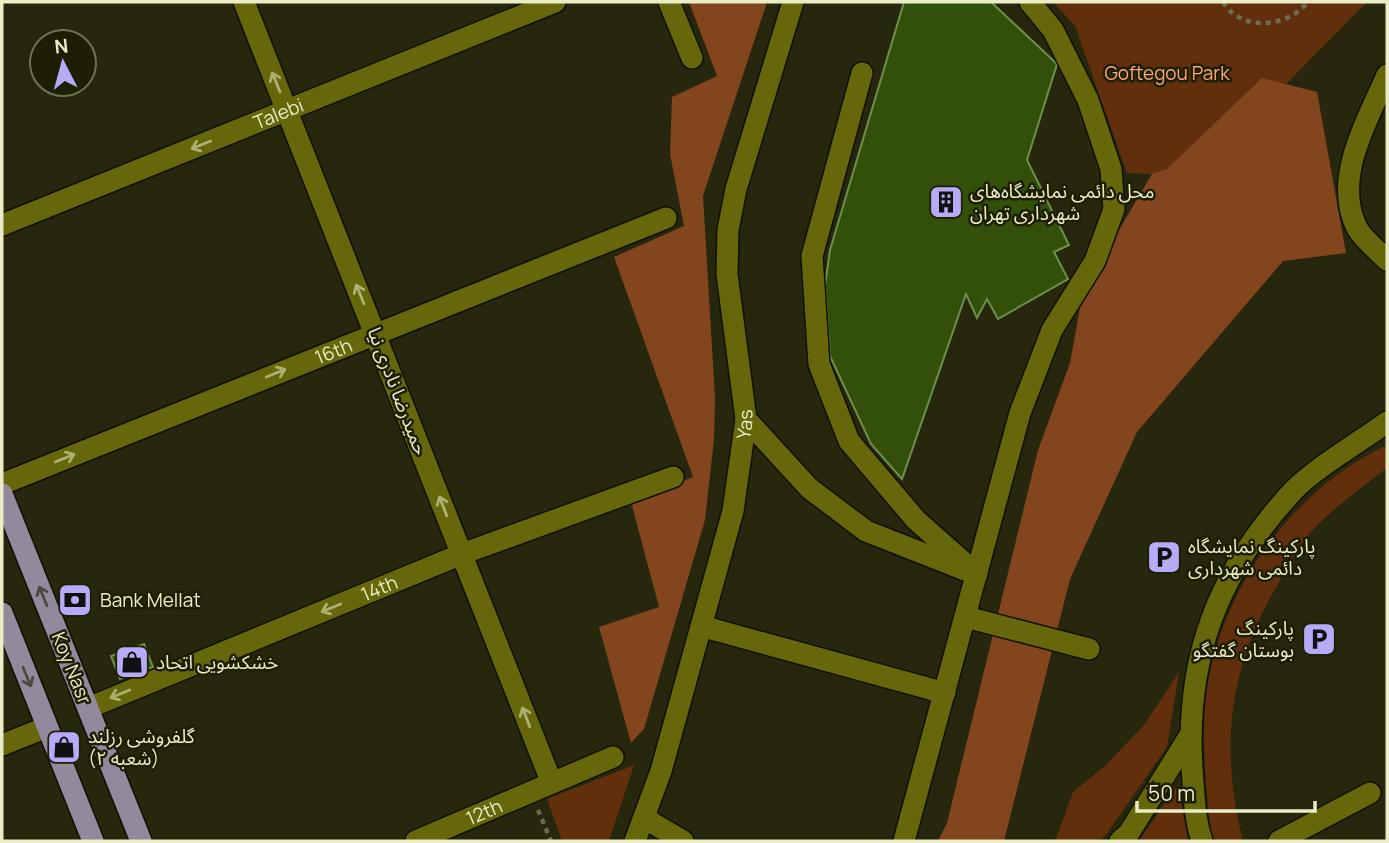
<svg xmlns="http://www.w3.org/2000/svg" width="1389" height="843" viewBox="0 0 1389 843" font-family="Manrope,'Noto Sans Arabic',sans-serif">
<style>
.green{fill:#622f0c}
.forest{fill:#83451d}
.building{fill:#33500b;stroke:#6d904a;stroke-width:2}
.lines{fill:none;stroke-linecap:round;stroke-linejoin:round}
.minor-casing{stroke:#101000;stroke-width:24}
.major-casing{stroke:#101000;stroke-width:24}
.path{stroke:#6c6e4f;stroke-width:4.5;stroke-dasharray:5 5;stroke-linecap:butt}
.minor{stroke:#65670a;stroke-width:21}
.major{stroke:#92899d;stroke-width:21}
.oneway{stroke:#aeb171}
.oneway2{stroke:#4c4941}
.labels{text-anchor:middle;stroke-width:5;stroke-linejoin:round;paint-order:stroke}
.park-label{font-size:19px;fill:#fba776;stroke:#1d1e04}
.street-label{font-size:19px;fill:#eaedc5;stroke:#1d1e04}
.poi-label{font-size:19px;fill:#eaedc5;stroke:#1d1e04;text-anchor:start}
</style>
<rect width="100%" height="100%" fill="#26270d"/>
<g class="green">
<polygon points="1053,2 1367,2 1286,84 1262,79 1171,175 1127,173 1075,26"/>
<path d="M1383 447 1387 448V468C1360 489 1328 511 1306 538 1296 549 1289 566 1281 579 1229 664 1219 745 1243 841H1212C1207 797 1202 754 1205 709 1213 601 1286 494 1383 447Z"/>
<polygon points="1179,672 1167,747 1106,835 1099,841 1055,841 1073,792 1105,766 1144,725"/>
<polygon points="634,765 609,841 562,841 547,799"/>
<polygon points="1178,784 1188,841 1139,841"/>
</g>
<g class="forest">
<polygon points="689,2 767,2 703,196 715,398 714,439 705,520 644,729 631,743 599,627 659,607 631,502 693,477 614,257 684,226 670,154 672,97 717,76"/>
<polygon points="1262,78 1317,92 1346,253 1283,261 1137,432 1070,579 1004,841 938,841 947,823 1038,450 1070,363 1083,291 1152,174 1167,169"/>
</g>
<g class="building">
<polygon points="904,2 991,2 1057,64 1027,160 1069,245 1054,252 1068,279 998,319 987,299 977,318 966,294 902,479 871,444 830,356 825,286 830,250"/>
<polygon points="144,644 153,667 120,679 111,656"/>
</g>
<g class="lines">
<g class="minor-casing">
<g id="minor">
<polyline points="244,2 551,781"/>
<polyline points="669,2 692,58"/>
<polyline points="862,73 812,256 819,364 849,441 916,520 977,574"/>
<path d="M1387 75C1368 120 1332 178 1357 228 1363 239 1378 251 1387 260"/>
<path id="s1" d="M2 225 555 2"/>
<polyline points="746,419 809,488 866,531 965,570"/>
<path id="s2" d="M2 484 666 218"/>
<polyline points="966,617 1089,649"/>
<polyline points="701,626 945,693"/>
<path id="s3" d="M88 708 462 554 673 477"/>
<polyline points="2,745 47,727"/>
<polyline points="644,818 683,841"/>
<path id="s4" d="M416 841 613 757"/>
<path id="s5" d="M635 841 661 771 733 511 746 419 727 274 728 230 736 189 793 2"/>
<polyline points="904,841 1020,413 1052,330 1095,261 1114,209 1111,169 1088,100 1053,30 1030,2"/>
<polyline points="1120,841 1129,833 1190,735"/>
<path d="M1202 841C1194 817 1194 793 1192 768 1185 658 1218 572 1293 491 1315 468 1360 442 1387 422"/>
<polyline points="1279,841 1370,793"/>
</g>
</g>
<g class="major-casing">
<g id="major">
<polyline points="2,494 141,841"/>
<polyline points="2,613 93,841"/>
</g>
</g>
<g class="path">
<path d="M1223 2C1242 33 1288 27 1308 2"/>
<polyline points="538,810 551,841"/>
</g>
<use href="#minor" class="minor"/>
<use href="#major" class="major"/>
</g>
<defs><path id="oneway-shaft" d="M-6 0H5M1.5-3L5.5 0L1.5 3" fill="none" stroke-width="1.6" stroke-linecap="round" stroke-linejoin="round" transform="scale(1.75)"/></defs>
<g class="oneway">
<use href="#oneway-shaft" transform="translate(276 82) rotate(-112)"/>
<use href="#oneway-shaft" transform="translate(201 145) rotate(158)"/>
<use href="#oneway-shaft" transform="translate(360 294) rotate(-112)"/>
<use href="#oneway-shaft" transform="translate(276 373) rotate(-22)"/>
<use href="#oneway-shaft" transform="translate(65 458) rotate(-22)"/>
<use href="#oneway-shaft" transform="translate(443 506) rotate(-111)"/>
<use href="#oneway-shaft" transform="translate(331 608) rotate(158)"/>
<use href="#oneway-shaft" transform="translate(120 694) rotate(158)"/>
<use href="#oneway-shaft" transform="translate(526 717) rotate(-111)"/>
</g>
<g class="oneway2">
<use href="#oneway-shaft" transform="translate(43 596) rotate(-112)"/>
<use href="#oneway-shaft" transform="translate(27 677) rotate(68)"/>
</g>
<defs>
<g id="building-square" transform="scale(1.75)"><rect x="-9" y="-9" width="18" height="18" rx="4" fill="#b7abf8" stroke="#1d1e04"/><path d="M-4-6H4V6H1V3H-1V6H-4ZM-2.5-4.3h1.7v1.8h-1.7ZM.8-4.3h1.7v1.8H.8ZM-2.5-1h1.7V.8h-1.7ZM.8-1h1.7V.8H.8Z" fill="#111"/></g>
<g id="parking-square" transform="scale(1.75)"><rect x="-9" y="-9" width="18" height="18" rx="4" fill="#b7abf8" stroke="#1d1e04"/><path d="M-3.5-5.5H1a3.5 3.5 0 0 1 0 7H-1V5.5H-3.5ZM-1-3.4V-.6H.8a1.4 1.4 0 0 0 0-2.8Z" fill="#111"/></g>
<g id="bank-square" transform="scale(1.75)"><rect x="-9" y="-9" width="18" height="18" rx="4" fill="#b7abf8" stroke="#1d1e04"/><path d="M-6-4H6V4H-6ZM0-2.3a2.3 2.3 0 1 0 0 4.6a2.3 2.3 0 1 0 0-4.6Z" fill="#111"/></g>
<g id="shop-square" transform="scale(1.75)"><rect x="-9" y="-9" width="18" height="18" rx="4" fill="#b7abf8" stroke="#1d1e04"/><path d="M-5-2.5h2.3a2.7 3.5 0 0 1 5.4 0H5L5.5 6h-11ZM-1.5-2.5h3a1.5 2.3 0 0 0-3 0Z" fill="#111"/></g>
</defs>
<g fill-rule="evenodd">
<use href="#building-square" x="946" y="202"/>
<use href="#parking-square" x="1164" y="557"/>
<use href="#bank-square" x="75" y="600"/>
<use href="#parking-square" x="1319" y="639"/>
<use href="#shop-square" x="132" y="662"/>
<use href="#shop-square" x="64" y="747"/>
</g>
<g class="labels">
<g class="park-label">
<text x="1167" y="80">Goftegou Park</text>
</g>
<g class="street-label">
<text dy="7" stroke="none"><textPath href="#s1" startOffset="298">Talebi</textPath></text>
<text dy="7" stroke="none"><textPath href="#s2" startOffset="357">16th</textPath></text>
<text transform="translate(398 391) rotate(69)" y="7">حمیدرضا نادری نیا</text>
<text dy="7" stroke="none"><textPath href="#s5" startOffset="432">Yas</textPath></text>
<text dy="7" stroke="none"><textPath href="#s3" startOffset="315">14th</textPath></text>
<text transform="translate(72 668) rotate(68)" y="7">Koy Nasr</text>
<text dy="7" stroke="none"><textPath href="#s4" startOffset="74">12th</textPath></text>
</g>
<g class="poi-label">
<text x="970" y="198">محل دائمی نمایشگاه‌های<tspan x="970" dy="22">شهرداری تهران</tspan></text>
<text x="1188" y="553">پارکینگ نمایشگاه<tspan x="1188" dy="22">دائمی شهرداری</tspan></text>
<text x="100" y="607">Bank Mellat</text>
<text x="1294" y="635" text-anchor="end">پارکینگ<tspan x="1294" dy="22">بوستان گفتگو</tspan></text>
<text x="156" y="669">خشکشویی اتحاد</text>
<text x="88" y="743">گلفروشی رزلند<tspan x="88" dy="22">(شعبه ۲)</tspan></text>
</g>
</g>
<rect width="1389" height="843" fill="none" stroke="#eaedc5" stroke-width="7"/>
<g transform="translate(63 63) rotate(354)"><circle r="33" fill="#1d1e04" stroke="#6f7151" stroke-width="2"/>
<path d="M0-5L12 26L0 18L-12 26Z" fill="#b7abf8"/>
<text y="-10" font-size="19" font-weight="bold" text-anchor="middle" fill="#eaedc5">N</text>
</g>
<path d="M1137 801v10h178v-10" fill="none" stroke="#eaedc5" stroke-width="3.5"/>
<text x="1148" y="801" font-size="21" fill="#eaedc5" stroke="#1d1e04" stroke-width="5" paint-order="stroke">50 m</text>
</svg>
